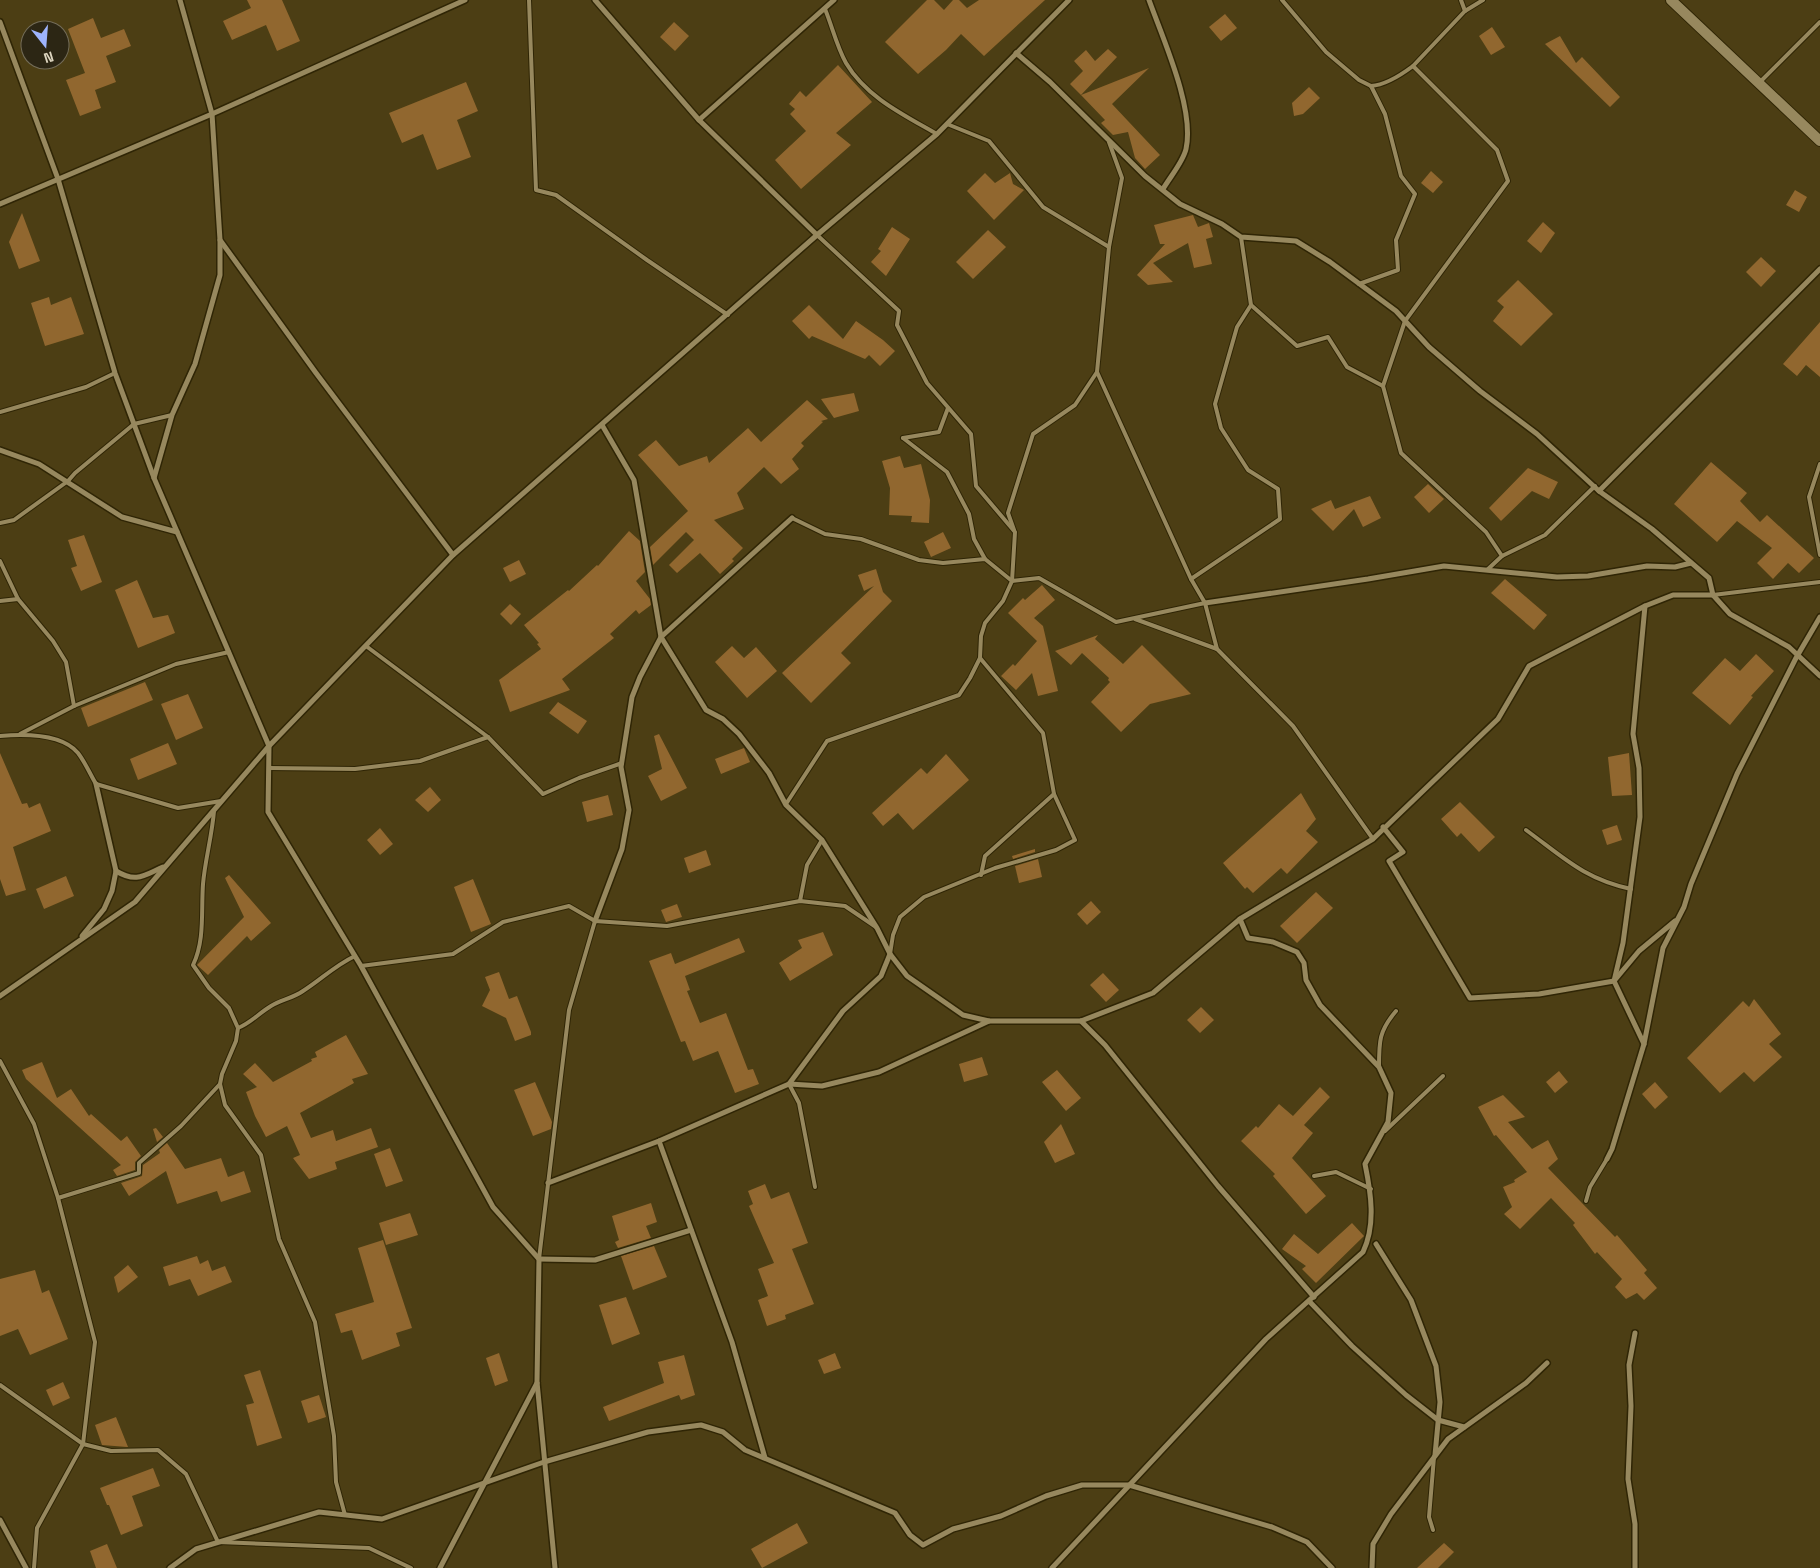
<svg xmlns="http://www.w3.org/2000/svg" width="1820" height="1568" viewBox="0 0 1820 1568" font-family="'Space Grotesk',sans-serif">
<style>
.building{fill:#91672f}
.lines{fill:none;stroke-linecap:round;stroke-linejoin:round}
.lane-casing{stroke:#2f2505;stroke-width:6}
.street-casing{stroke:#2f2505;stroke-width:8}
.secondary-casing{stroke:#2f2505;stroke-width:12}
.lane{stroke:#97885e;stroke-width:4}
.street{stroke:#97885e;stroke-width:5}
.secondary{stroke:#97885e;stroke-width:10}
</style>
<rect width="100%" height="100%" fill="#4c3e14"/>
<g class="building">
<polygon points="247,0 282,0 300,41 277,51 266,25 232,40 223,21 251,8"/>
<polygon points="927,0 934,0 944,10 953,0 959,0 967,8 979,0 1045,0 984,56 961,34 946,50 918,74 885,42"/>
<polygon points="1225,14 1237,28 1221,41 1209,27"/>
<polygon points="93,18 101,38 124,29 131,46 106,56 116,82 95,90 101,108 80,116 66,80 85,73 68,29"/>
<polygon points="674,22 689,36 675,51 660,37"/>
<polygon points="1492,27 1505,47 1491,55 1479,36"/>
<polygon points="1560,36 1576,63 1582,57 1620,97 1610,107 1545,44"/>
<polygon points="1108,49 1117,57 1081,95 1070,84 1083,71 1074,61 1086,50 1095,61"/>
<polygon points="838,65 872,102 836,133 851,145 801,189 775,160 806,131 790,114 795,109 789,104 800,91 806,97"/>
<polygon points="1149,68 1112,104 1160,155 1145,169 1135,158 1128,132 1113,135 1101,123 1105,120 1081,95"/>
<polygon points="466,82 478,111 457,120 471,157 437,170 423,134 402,143 389,113"/>
<polygon points="1309,87 1320,98 1303,114 1294,116 1292,103"/>
<polygon points="1431,171 1443,182 1433,193 1421,183"/>
<polygon points="985,173 995,183 1010,173 1013,184 1024,190 994,220 967,191"/>
<polygon points="1795,190 1807,197 1799,212 1786,205"/>
<polygon points="22,213 40,261 19,269 9,242"/>
<polygon points="1193,215 1198,227 1209,223 1213,237 1206,239 1212,264 1194,268 1188,243 1153,263 1173,282 1148,285 1137,275 1165,244 1160,244 1154,225"/>
<polygon points="1543,222 1555,233 1541,253 1527,241"/>
<polygon points="892,227 910,239 886,276 871,262 881,251 878,249"/>
<polygon points="988,230 1006,247 973,279 956,262"/>
<polygon points="1761,257 1776,271 1761,287 1746,272"/>
<polygon points="1518,280 1553,314 1521,346 1493,321 1504,307 1497,301"/>
<polygon points="49,297 51,305 71,297 84,334 45,346 31,303"/>
<polygon points="809,305 843,339 856,321 883,340 895,351 880,366 869,355 865,359 812,336 809,339 792,321"/>
<polygon points="1820,322 1820,377 1806,365 1797,376 1783,364"/>
<polygon points="854,393 859,411 834,418 821,399"/>
<polygon points="807,400 828,419 821,421 823,422 801,443 804,446 792,459 799,469 781,484 764,467 737,493 744,509 714,520 743,548 732,559 734,561 720,574 700,553 677,573 669,565 694,540 686,532 653,565 650,547 688,511 638,455 656,440 679,466 707,456 709,463 748,428 761,442"/>
<polygon points="900,456 904,468 921,464 930,500 929,523 911,522 912,516 889,515 890,488 882,461"/>
<polygon points="1711,462 1747,493 1740,501 1760,522 1767,515 1814,558 1799,573 1788,563 1773,579 1757,563 1772,548 1737,521 1717,542 1674,504"/>
<polygon points="1528,468 1558,482 1549,499 1532,491 1501,521 1489,508"/>
<polygon points="1428,484 1444,499 1429,513 1414,497"/>
<polygon points="1370,496 1381,518 1363,527 1354,509 1333,531 1311,509 1331,500 1335,509"/>
<polygon points="629,531 640,541 645,572 636,581 650,599 651,605 639,614 636,610 610,634 614,638 562,679 570,690 510,712 499,680 541,649 537,644 539,643 524,625 568,590 569,591 597,565 598,566"/>
<polygon points="943,532 951,548 931,557 924,542"/>
<polygon points="84,535 102,582 81,591 71,568 77,566 68,540"/>
<polygon points="519,560 526,574 510,582 503,568"/>
<polygon points="876,569 883,592 892,601 841,653 851,663 811,703 782,673 874,586 864,591 858,575"/>
<polygon points="1505,579 1547,615 1534,630 1491,593"/>
<polygon points="137,580 153,618 168,615 175,633 138,648 115,590"/>
<polygon points="1042,585 1055,600 1034,618 1043,626 1058,691 1038,696 1032,673 1016,690 1001,676 1013,664 1015,666 1037,641 1008,613 1023,598 1025,600"/>
<polygon points="510,604 521,614 511,625 500,614"/>
<polygon points="1098,635 1095,639 1123,664 1142,645 1191,694 1150,704 1121,732 1091,702 1110,682 1108,680 1109,678 1082,653 1071,665 1055,651"/>
<polygon points="732,646 744,658 756,647 777,671 747,698 715,662"/>
<polygon points="1756,654 1774,671 1751,696 1753,697 1730,725 1692,693 1725,658 1740,671"/>
<polygon points="145,682 153,700 88,727 81,708"/>
<polygon points="188,694 203,728 176,740 161,704"/>
<polygon points="558,702 587,721 578,734 549,713"/>
<polygon points="659,734 687,788 661,801 648,776 662,769 654,736"/>
<polygon points="168,743 177,764 138,780 130,759"/>
<polygon points="744,748 750,762 721,774 715,759"/>
<polygon points="0,753 22,804 27,803 29,808 40,803 51,831 13,847 26,890 6,896 0,879"/>
<polygon points="1629,753 1632,795 1612,796 1608,757"/>
<polygon points="946,754 969,780 913,830 898,813 883,826 872,813 921,768 927,774"/>
<polygon points="430,787 441,800 428,812 415,800"/>
<polygon points="1301,793 1316,819 1306,831 1318,842 1287,874 1281,868 1253,893 1247,887 1245,889 1223,863"/>
<polygon points="608,795 613,815 587,822 582,802"/>
<polygon points="1460,802 1495,837 1479,852 1461,833 1457,837 1441,819"/>
<polygon points="1617,825 1622,840 1607,845 1602,830"/>
<polygon points="380,828 393,844 380,855 367,840"/>
<polygon points="1035,849 1035,852 1013,859 1012,856"/>
<polygon points="706,850 711,865 689,873 684,858"/>
<polygon points="1038,859 1042,877 1019,883 1015,866"/>
<polygon points="229,875 271,923 251,941 247,936 208,975 197,965 244,917 225,878"/>
<polygon points="66,876 74,896 44,909 36,889"/>
<polygon points="473,879 491,924 471,932 454,887"/>
<polygon points="1316,892 1333,908 1297,943 1280,926"/>
<polygon points="1091,901 1101,912 1087,925 1077,914"/>
<polygon points="677,904 682,917 666,922 661,910"/>
<polygon points="823,932 833,955 790,981 779,963 802,948 798,940"/>
<polygon points="739,938 745,952 685,976 690,990 687,991 700,1023 726,1013 748,1070 753,1069 759,1084 735,1093 718,1051 693,1061 685,1041 681,1042 649,961 671,953 675,964"/>
<polygon points="499,972 509,999 517,996 531,1032 531,1035 515,1041 506,1018 482,1006 490,990 485,977"/>
<polygon points="1103,973 1119,990 1106,1002 1090,985"/>
<polygon points="1754,999 1781,1034 1769,1044 1782,1057 1754,1082 1744,1072 1720,1093 1687,1058 1743,1001 1749,1007"/>
<polygon points="1201,1007 1214,1020 1200,1033 1187,1020"/>
<polygon points="346,1035 368,1074 352,1079 354,1083 300,1113 311,1138 333,1130 336,1141 371,1128 378,1147 335,1162 337,1169 309,1179 293,1158 300,1155 287,1126 266,1137 255,1116 246,1092 257,1087 243,1074 255,1063 273,1082 312,1061 311,1059 317,1057 315,1052"/>
<polygon points="982,1057 988,1075 964,1082 959,1064"/>
<polygon points="42,1062 57,1098 71,1089 89,1116 91,1114 121,1141 127,1136 141,1156 135,1162 135,1170 117,1176 113,1170 121,1165 26,1079 22,1070"/>
<polygon points="1057,1070 1081,1098 1066,1111 1042,1082"/>
<polygon points="1559,1071 1568,1082 1555,1093 1546,1082"/>
<polygon points="535,1082 552,1122 551,1129 533,1136 514,1090"/>
<polygon points="1655,1082 1668,1097 1655,1109 1642,1094"/>
<polygon points="1320,1087 1330,1097 1304,1125 1313,1133 1292,1158 1326,1196 1306,1214 1273,1176 1275,1174 1241,1141 1256,1126 1258,1128 1279,1104 1293,1116"/>
<polygon points="1503,1095 1525,1117 1508,1122 1532,1149 1548,1140 1558,1159 1548,1168 1615,1237 1617,1235 1647,1270 1644,1273 1657,1288 1644,1300 1637,1293 1626,1299 1615,1287 1622,1279 1597,1252 1595,1254 1573,1225 1575,1223 1551,1198 1520,1229 1504,1214 1512,1207 1503,1187 1515,1182 1514,1180 1527,1172 1496,1135 1494,1136 1478,1107"/>
<polygon points="1061,1124 1075,1154 1055,1163 1044,1142"/>
<polygon points="156,1128 163,1137 157,1142 153,1129"/>
<polygon points="167,1143 185,1169 221,1158 228,1177 244,1171 251,1192 221,1202 217,1191 177,1204 166,1171 129,1196 121,1183 142,1176 143,1165 160,1153 159,1150"/>
<polygon points="390,1148 403,1181 386,1187 374,1154"/>
<polygon points="765,1184 771,1199 789,1192 808,1243 792,1249 814,1304 785,1315 786,1319 767,1326 758,1300 768,1296 758,1269 774,1263 749,1206 753,1204 748,1191"/>
<polygon points="651,1203 657,1222 646,1226 651,1238 618,1248 615,1242 619,1240 612,1216"/>
<polygon points="410,1213 418,1235 386,1245 379,1223"/>
<polygon points="1352,1223 1364,1236 1316,1283 1302,1269 1306,1266 1282,1249 1294,1234 1318,1254"/>
<polygon points="383,1240 412,1328 396,1333 400,1346 362,1360 352,1330 341,1333 335,1314 374,1302 358,1248"/>
<polygon points="654,1246 667,1277 633,1290 621,1256"/>
<polygon points="197,1256 200,1264 208,1260 212,1271 225,1266 232,1282 198,1296 190,1279 169,1286 163,1267"/>
<polygon points="128,1265 138,1277 118,1293 114,1277"/>
<polygon points="35,1270 42,1293 49,1290 68,1339 30,1355 18,1329 0,1336 0,1279"/>
<polygon points="626,1297 640,1334 612,1345 599,1305"/>
<polygon points="499,1353 508,1381 495,1386 486,1358"/>
<polygon points="835,1353 841,1368 824,1374 818,1360"/>
<polygon points="684,1355 695,1395 681,1400 679,1395 609,1421 603,1407 664,1383 658,1362"/>
<polygon points="260,1370 282,1438 257,1446 246,1405 254,1403 244,1375"/>
<polygon points="63,1382 70,1398 53,1406 46,1390"/>
<polygon points="319,1395 326,1417 308,1423 301,1401"/>
<polygon points="116,1417 128,1447 127,1447 102,1445 95,1425"/>
<polygon points="153,1468 160,1486 132,1496 143,1526 121,1535 109,1505 107,1505 100,1488"/>
<polygon points="797,1523 808,1543 762,1568 751,1549"/>
<polygon points="1444,1543 1454,1552 1438,1568 1417,1568"/>
<polygon points="107,1544 117,1568 96,1568 90,1551"/>
</g>
<g class="lines">
<g class="lane-casing">
<g id="lane">
<polyline points="529,0 536,190 556,195 647,260 728,315"/>
<polyline points="1282,0 1326,52 1359,80 1371,86 1385,114 1401,176 1415,194 1396,240 1398,270 1359,284"/>
<polyline points="1461,0 1465,11"/>
<polyline points="1483,0 1465,11 1413,66 1497,150 1508,181 1405,321 1383,386 1401,453 1486,532 1502,556"/>
<path d="M825 9C832 26 837 47 846 63 866 97 904 115 937 134"/>
<polyline points="1760,82 1820,22"/>
<path d="M1371 86C1386 85 1401 75 1413 66"/>
<polyline points="947,124 989,141 1043,207 1109,247"/>
<polyline points="1109,142 1122,178 1109,247 1097,372 1191,579 1205,603 1217,649 1293,726 1373,839"/>
<polyline points="817,235 899,311 897,325 927,383 971,434 976,486 1015,532 1012,581 1039,578 1116,622 1205,603"/>
<polyline points="1251,305 1297,346 1328,337 1347,367 1383,386"/>
<polyline points="0,412 86,387 115,373"/>
<polyline points="903,438 947,472 969,514 974,539 985,559"/>
<polyline points="903,438 939,432 948,408"/>
<polyline points="1820,464 1809,497 1820,555"/>
<polyline points="792,518 825,534 861,539 919,560 943,563 985,559 1012,581 1003,601 985,623 981,636 980,658 1043,733 1054,794 1075,840 1056,850 995,868 924,897 900,917 893,935 890,954"/>
<polyline points="0,523 14,520 68,481 75,473 134,424 172,415"/>
<polyline points="1014,530 1008,513 1033,434 1075,405 1097,372"/>
<polyline points="0,561 18,599 53,641 66,662 74,706"/>
<polyline points="1487,570 1502,556 1545,535 1595,486"/>
<polyline points="1191,579 1280,519 1278,489 1248,470 1221,428 1215,404 1237,327 1251,305 1241,237"/>
<polyline points="1713,595 1820,582"/>
<polyline points="0,601 18,599"/>
<polyline points="1135,619 1217,649"/>
<polyline points="366,646 488,737 543,794 579,778 622,763"/>
<polyline points="20,734 74,706 176,664 229,652"/>
<path d="M0 736C24 734 61 733 78 753 85 762 90 774 96 784L178 808 221 801"/>
<polyline points="269,768 355,769 420,761 488,737"/>
<polyline points="786,804 827,741 959,695 970,678 980,658"/>
<path d="M214 811C212 836 205 860 203 884 201 912 205 940 193 965L209 988 229 1008 238 1028 236 1041 222 1074 220 1084 225 1105 261 1155 279 1239 315 1322 334 1436 336 1482 345 1515"/>
<path d="M1526 830C1563 857 1584 879 1631 889"/>
<polyline points="981,875 985,856 1054,794"/>
<polyline points="800,901 807,865 822,840"/>
<polyline points="361,966 453,954 503,922 569,906 595,921 667,926 800,901 845,906 876,927"/>
<path d="M238 1028C251 1023 259 1013 271 1006 281 1000 293 998 303 991 322 979 334 966 355 956"/>
<polyline points="0,1061 34,1124 58,1198 95,1342 83,1444 37,1528 34,1568"/>
<path d="M1379 1067C1379 1041 1379 1031 1396 1011"/>
<polyline points="789,1084 799,1103 815,1187"/>
<polyline points="1385,1131 1443,1076"/>
<polyline points="1314,1176 1336,1172 1371,1189"/>
<polyline points="58,1198 139,1173 139,1163 181,1126 220,1084"/>
<polyline points="1586,1201 1590,1187 1607,1159"/>
<polyline points="539,1259 569,1010 595,921"/>
<polyline points="0,1385 83,1444 111,1451 158,1450 186,1474 218,1542 369,1548 411,1568"/>
<polyline points="1433,1530 1429,1517 1434,1457"/>
</g>
</g>
<g class="street-casing">
<g id="street">
<polyline points="180,0 212,114 220,240 316,373 453,555"/>
<polyline points="595,0 699,120 817,235"/>
<path d="M1149 0C1163 39 1195 109 1186 149 1183 162 1170 177 1163 189"/>
<polyline points="0,22 58,179 115,373 154,478 269,746 268,812 361,966 493,1207 539,1259 537,1382 555,1568"/>
<polyline points="1016,53 1050,82 1145,176 1180,204 1222,224 1241,237 1296,241 1330,262 1396,311 1429,347 1480,391 1537,434 1599,491 1652,529 1709,578 1713,595 1730,614 1789,647 1820,676"/>
<polyline points="699,120 834,0"/>
<polyline points="0,204 212,114 465,0"/>
<polyline points="602,425 634,480 661,637 706,710 723,719 739,734 769,773 786,805 822,840 877,928 890,954 907,976 963,1015 989,1021 1081,1021 1153,993 1240,919 1373,839 1498,719 1529,666 1645,606 1673,595 1713,595"/>
<polyline points="0,450 39,464 122,517 177,532"/>
<polyline points="154,478 172,415 195,364 220,275 220,240"/>
<polyline points="1599,491 1820,269"/>
<polyline points="1205,603 1368,579 1444,566 1557,577 1588,576 1647,566 1675,567 1691,563"/>
<polyline points="1383,827 1403,852 1389,861 1470,998 1539,994 1614,981 1639,951 1675,921"/>
<path d="M116 871C136 883 143 876 163 867"/>
<polyline points="595,921 622,849 629,810 621,767 632,697 640,677 661,637 792,518"/>
<polyline points="82,936 104,909 112,891 116,871 96,784"/>
<polyline points="0,996 135,902 269,746 453,555 817,235 937,134 1069,0"/>
<polyline points="1081,1021 1105,1045 1218,1186 1314,1297"/>
<polyline points="1644,1044 1614,981 1623,943 1640,817 1639,768 1633,734 1645,606"/>
<polyline points="789,1084 843,1011 881,976 890,954"/>
<polyline points="659,1141 732,1342 765,1458"/>
<polyline points="1607,1159 1612,1149 1644,1044 1663,948 1684,907 1691,884 1737,774 1796,658 1820,617"/>
<polyline points="548,1183 659,1141 789,1084 822,1086 879,1072 989,1021"/>
<polyline points="1376,1244 1411,1300 1436,1366 1440,1402 1435,1455"/>
<polyline points="539,1259 595,1260 691,1230"/>
<polyline points="1309,1301 1352,1346 1406,1395 1438,1420 1464,1427"/>
<polyline points="0,1520 26,1568"/>
<polyline points="170,1568 196,1549 319,1512 382,1519 544,1462 648,1432 701,1425 723,1432 745,1450 895,1513 910,1535 923,1545 953,1529 1001,1516 1046,1496 1082,1485 1129,1485 1272,1527 1307,1542 1332,1568"/>
<polyline points="440,1568 537,1383"/>
<path d="M1052 1568 1266 1339 1363 1252C1376 1225 1371 1193 1365 1164L1388 1122 1391 1093 1379 1067 1320 1005 1306 980 1304 963 1297 952 1273 942 1248 938 1240 919"/>
<polyline points="1372,1568 1373,1544 1391,1514 1448,1439 1526,1383 1547,1363"/>
<polyline points="1635,1568 1635,1524 1628,1479 1631,1406 1629,1365 1635,1333"/>
</g>
</g>
<g class="secondary-casing">
<polyline id="secondary" points="1671,0 1820,141"/>
</g>
<use href="#lane" class="lane"/>
<use href="#street" class="street"/>
<use href="#secondary" class="secondary"/>
</g>
<g transform="translate(45 45) rotate(163)"><circle r="24" fill="#2c2614" stroke="#736c58"/>
<path d="M0-4L9 19L0 12L-9 19Z" fill="#9eb4fd"/>
<text y="-8" font-size="14" font-weight="bold" text-anchor="middle" fill="#ddd5bf">N</text>
</g>
</svg>
